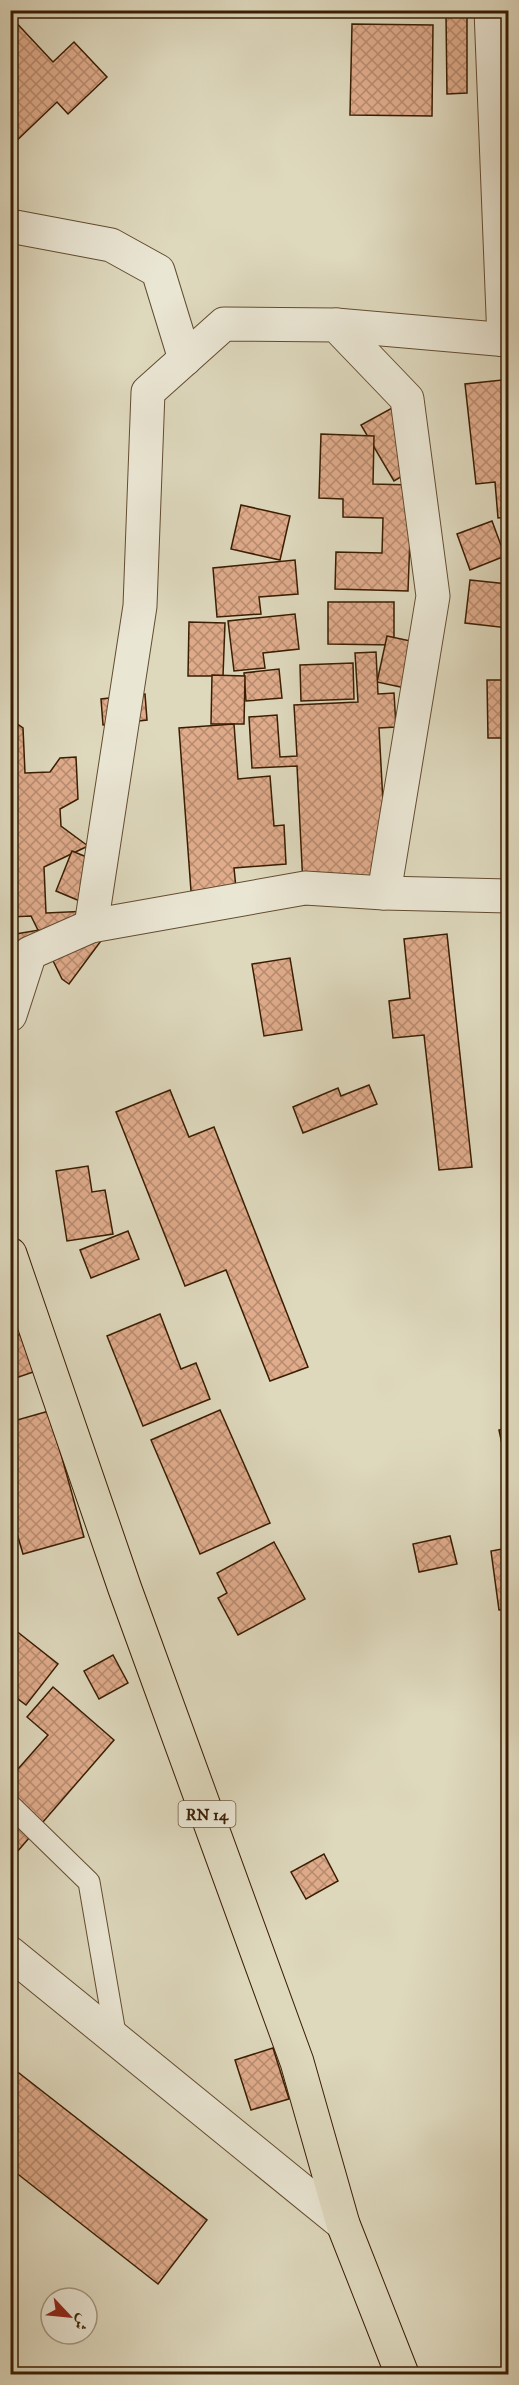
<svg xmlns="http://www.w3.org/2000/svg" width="519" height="2385" viewBox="0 0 519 2385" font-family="'IM FELL DW Pica',Amiri,serif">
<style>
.building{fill:url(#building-cross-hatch);stroke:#3a1d01;stroke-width:1.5}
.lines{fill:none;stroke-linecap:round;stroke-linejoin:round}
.service-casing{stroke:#634c30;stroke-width:23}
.minor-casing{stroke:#634c30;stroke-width:35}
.primary-casing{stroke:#3a1d01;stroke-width:35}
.service{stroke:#eae6d4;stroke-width:21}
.minor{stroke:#eae6d4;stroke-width:33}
.primary{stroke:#ded8bd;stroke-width:33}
.labels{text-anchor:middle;stroke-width:4.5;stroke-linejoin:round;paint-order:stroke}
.shield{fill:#eae6d4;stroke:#6f5940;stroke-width:1.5}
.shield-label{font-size:16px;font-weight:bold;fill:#3a1d01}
</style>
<defs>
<pattern id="building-cross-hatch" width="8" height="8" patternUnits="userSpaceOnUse" patternTransform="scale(1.5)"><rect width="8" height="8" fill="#e0ac8c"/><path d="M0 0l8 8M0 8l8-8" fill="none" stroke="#b78b70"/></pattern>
</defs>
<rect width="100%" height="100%" fill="#ded8bd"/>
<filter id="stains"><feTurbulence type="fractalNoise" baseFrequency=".00333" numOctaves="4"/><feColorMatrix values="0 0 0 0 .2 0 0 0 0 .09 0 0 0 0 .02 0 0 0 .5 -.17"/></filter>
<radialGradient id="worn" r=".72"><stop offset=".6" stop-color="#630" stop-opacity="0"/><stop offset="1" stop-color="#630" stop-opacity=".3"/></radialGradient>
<g class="building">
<polygon points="379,10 467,10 467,93 447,94 446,16 379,16"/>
<polygon points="10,16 53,62 74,42 107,77 68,114 57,102 10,147"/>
<polygon points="352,24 433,25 432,116 350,115"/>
<polygon points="502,380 504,402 508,401 508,517 498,518 495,482 476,484 465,384"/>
<polygon points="394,407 426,462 394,481 361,425"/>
<polygon points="321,434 374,436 373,484 412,485 408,591 335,589 336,552 382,553 383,518 343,517 343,499 319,498"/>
<polygon points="241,505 290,516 280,560 231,549"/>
<polygon points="492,521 505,556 470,570 457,534"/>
<polygon points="295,560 298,594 259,597 261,614 217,617 213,568"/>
<polygon points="470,580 508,584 508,628 465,623"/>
<polygon points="328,602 394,602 394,645 328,644"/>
<polygon points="295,614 299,649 263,653 265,668 234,671 228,621"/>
<polygon points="189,622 225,623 223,676 188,676"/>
<polygon points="503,624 508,624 508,738 488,738 487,680 504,680"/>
<polygon points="387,636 434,646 424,692 377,682"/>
<polygon points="376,652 378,694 394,693 396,727 379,728 388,895 304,905 297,766 252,768 249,717 277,715 280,757 297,756 294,705 358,702 355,653"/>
<polygon points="353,663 354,699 301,701 300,665"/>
<polygon points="279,669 282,698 246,701 244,673"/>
<polygon points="212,675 245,676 244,724 211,724"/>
<polygon points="145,694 147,720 103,725 101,699"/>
<polygon points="10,719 23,728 25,773 50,772 60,758 76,757 78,799 60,809 61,826 88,846 44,867 46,913 111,910 112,926 69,984 62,979 31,916 10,917"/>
<polygon points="234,724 238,779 270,776 274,826 284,825 286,864 234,868 236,888 191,891 179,728"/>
<polygon points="72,851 111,867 94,907 56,891"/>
<polygon points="39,930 44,960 10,993 10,935"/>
<polygon points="447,934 472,1167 439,1170 424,1035 393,1038 389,1001 410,998 404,939"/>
<polygon points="290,958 302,1030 264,1036 252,964"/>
<polygon points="369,1085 377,1104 303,1133 293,1107 338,1088 341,1096"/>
<polygon points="170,1090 189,1137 214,1127 308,1367 270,1381 226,1270 185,1286 116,1112"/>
<polygon points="88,1166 92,1192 105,1190 113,1234 67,1241 56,1171"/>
<polygon points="128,1231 139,1259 91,1278 80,1250"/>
<polygon points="160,1314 181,1369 196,1363 210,1399 143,1426 107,1336"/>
<polygon points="10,1319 16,1336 26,1332 39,1370 10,1380"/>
<polygon points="220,1410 270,1523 200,1554 151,1440"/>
<polygon points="49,1411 84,1537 23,1554 13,1520 10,1521 10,1422"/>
<polygon points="508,1428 508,1472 499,1430"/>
<polygon points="450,1536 457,1564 419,1572 413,1544"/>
<polygon points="274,1542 305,1599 238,1635 218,1598 227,1593 217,1573"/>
<polygon points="508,1548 508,1609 499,1610 491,1551"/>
<polygon points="10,1626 58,1664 26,1705 10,1693"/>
<polygon points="113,1655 128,1683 99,1699 84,1671"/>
<polygon points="53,1687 114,1740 10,1860 10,1778 48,1735 27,1717"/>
<polygon points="324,1854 338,1881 306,1899 291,1872"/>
<polygon points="273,2048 289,2099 251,2110 235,2060"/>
<polygon points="10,2066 207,2220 158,2284 10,2168"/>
</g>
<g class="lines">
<g class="service-casing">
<polyline id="service" points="10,1805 89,1882 116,2039"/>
</g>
<g class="minor-casing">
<g id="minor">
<polyline points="491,10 504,340"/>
<polyline points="10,226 111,245 158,271 185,359"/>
<polyline points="336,325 508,340"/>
<polyline points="91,926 140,606 148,392 224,324 336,325 407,399 433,596 384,893"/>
<polyline points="10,1015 30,953 91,926 305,888 384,893 508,896"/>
<polyline points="10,1953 343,2224"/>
</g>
</g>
<g class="primary-casing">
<polyline id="primary" points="10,1254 125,1589 297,2062 343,2224 402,2374"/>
</g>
<use href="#service" class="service"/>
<use href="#minor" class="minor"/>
<use href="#primary" class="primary"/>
</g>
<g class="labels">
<rect class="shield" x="178.5" y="1801" width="57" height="26" rx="4.5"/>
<g class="shield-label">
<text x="207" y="1820">RN 14</text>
</g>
</g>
<rect width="519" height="2385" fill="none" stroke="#ded8bd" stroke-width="36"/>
<rect x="12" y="12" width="495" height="2361" fill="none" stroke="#3a1d01" stroke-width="3"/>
<rect x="18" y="18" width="483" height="2349" fill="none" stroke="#3a1d01" stroke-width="1.5"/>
<g transform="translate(69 2316) rotate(116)"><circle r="28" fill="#eae6d4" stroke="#a49680" stroke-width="1.5"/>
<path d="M0-4.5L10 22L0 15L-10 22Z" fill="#8f2418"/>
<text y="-9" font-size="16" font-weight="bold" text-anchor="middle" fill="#3a1d01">ش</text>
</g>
<rect width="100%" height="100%" filter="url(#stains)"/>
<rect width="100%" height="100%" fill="url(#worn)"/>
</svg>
